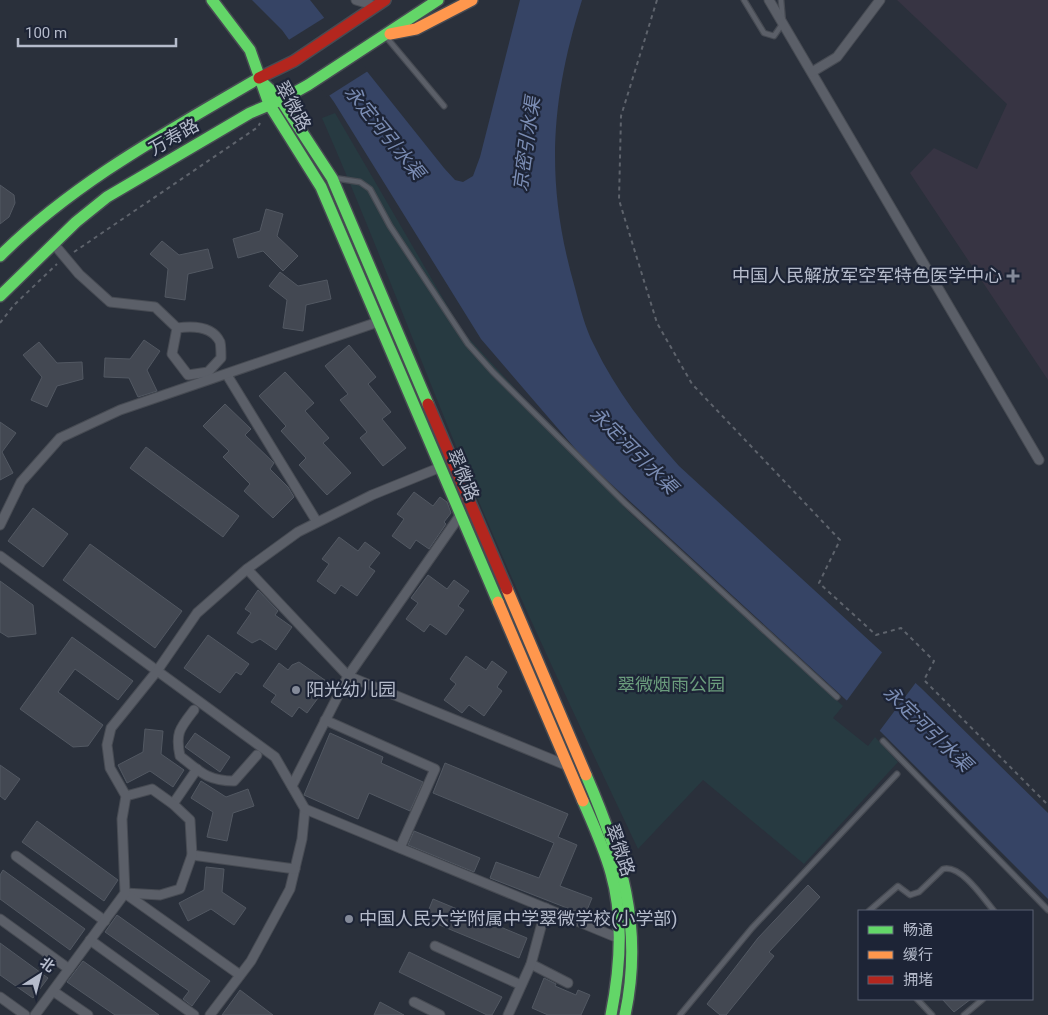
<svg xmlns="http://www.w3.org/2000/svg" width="1048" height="1015" viewBox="0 0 1048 1015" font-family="Roboto,'Noto Sans SC',sans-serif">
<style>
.medical{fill:#373443}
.green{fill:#273a41}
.water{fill:#364465}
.pier{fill:#2a303b}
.building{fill:#434852;stroke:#525862}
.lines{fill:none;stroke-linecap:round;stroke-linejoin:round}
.lane-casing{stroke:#474b53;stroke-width:7}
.street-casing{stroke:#474b53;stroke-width:11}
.fast-casing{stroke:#474b53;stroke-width:14}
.slow-casing{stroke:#474b53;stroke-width:14}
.jam-casing{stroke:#474b53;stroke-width:14}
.path{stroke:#5e636c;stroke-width:2;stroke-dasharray:4 4;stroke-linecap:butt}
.lane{stroke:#5b5f68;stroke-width:4.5}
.street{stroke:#5b5f68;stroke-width:9}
.fast{stroke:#63d668;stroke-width:11}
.slow{stroke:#ff974d;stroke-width:11}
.jam{stroke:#b3261e;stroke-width:11}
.poi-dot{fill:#848a99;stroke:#1d2436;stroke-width:2}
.labels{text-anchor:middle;stroke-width:4.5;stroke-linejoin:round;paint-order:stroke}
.street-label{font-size:18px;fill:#b5bbcb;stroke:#1d2436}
.poi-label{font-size:18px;fill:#b5bbcb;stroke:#1d2436;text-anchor:start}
.park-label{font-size:18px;fill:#6b9d7d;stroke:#1d2436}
.water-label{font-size:19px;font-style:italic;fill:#7b8db4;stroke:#1d2436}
</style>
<rect width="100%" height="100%" fill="#2a303b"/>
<polygon class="medical" points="897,0 1048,0 1048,380 910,173 934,148 977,169 1007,104"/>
<path class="green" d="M335 113 462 331 629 512 843 706 833 718 868 746 875 737 898 762 804 864 703 780 638 849C581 728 523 608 472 485 421 363 375 239 322 118Z"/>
<path class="water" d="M252 0H310L444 168 455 180 463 182 473 176 480 157 520 0H582C550 102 545 184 575 288 580 307 585 328 594 345 616 391 646 429 679 466L921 688 1048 813V899L881 732 585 460 481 339 334 102 282 30Z"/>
<g class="pier">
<polygon points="327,16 368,71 327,97 287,41"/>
<polygon points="883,651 917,681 878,733 845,703"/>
</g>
<g class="building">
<polygon points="0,185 14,195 15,203 9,217 0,224"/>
<polygon points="266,209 283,214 277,236 298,256 283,271 263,251 238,258 233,239 260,231"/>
<polygon points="162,241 179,255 208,249 213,268 188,274 185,300 165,297 168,269 150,254"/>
<polygon points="280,272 298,286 327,280 331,299 306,305 303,331 283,328 287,300 269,286"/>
<polygon points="144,340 160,351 147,370 157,391 138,397 129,378 104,377 105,358 130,359"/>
<polygon points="39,342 57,363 82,362 83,379 57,386 47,407 31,400 42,377 23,355"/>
<polygon points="349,345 376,377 368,384 391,412 382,419 406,448 383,466 360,438 367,432 340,400 348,394 325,366"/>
<polygon points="285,372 314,403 305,411 329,438 323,443 351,473 327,495 299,465 306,458 281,431 286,426 259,396"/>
<polygon points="225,404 251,429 245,435 274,463 270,469 288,487 294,497 273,518 244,491 250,484 223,457 229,451 203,426"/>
<polygon points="0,422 16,433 2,452 13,473 0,480"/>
<polygon points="146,447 239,516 223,537 130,468"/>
<polygon points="414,492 433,506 440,497 447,502 451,513 444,522 446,524 429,549 416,540 410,549 392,536 404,519 397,514"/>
<polygon points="33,508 68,534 43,567 8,541"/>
<polygon points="339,537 358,551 365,542 380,553 369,567 375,571 357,596 341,585 335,594 317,581 329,564 322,559"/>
<polygon points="90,544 182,611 155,648 63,580"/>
<polygon points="428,575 447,589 454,580 469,591 458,606 464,610 446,635 430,624 424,632 406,619 418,603 411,598"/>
<polygon points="0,581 33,605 36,634 8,637 0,632"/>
<polygon points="258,590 278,611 275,615 292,627 276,650 260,639 252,643 237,633 251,613 245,609"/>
<polygon points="208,635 249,664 241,675 236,672 220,693 184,668"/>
<polygon points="72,637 133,681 118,700 75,669 58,692 103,725 88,746 73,747 20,709"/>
<polygon points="466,656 486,670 492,661 507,672 497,687 502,691 484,716 469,705 462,713 444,700 456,684 450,679"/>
<polygon points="299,662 329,683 307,713 299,707 292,717 271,702 276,695 263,686 279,663 288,670 292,665"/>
<polygon points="145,729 163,731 161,754 184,770 173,787 150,771 127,783 118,765 143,752"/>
<polygon points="195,733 230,757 220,772 185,747"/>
<polygon points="330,733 383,757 381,763 423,782 410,811 369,793 358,819 304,795"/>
<polygon points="445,763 568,814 558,837 577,845 560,886 592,898 585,915 490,878 496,862 539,878 554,843 433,793"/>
<polygon points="0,765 20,779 5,800 0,796"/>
<polygon points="201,781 226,797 248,789 254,806 233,813 227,841 207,837 213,812 191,798"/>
<polygon points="37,821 118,880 104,901 22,842"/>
<polygon points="414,831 480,858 474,872 408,845"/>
<polygon points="206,867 224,869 222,892 246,908 234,925 211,909 188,921 179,903 204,890"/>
<polygon points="3,870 85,929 70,950 0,899 0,875"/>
<polygon points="808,885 820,897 769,952 774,956 726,1015 720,1015 707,1004 758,938"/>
<polygon points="433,899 527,938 519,958 425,919"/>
<polygon points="117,915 210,981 192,1006 183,999 189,991 105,932"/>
<polygon points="0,943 48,978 33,998 0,975"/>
<polygon points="409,952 502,997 492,1015 487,1015 399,972"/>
<polygon points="83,961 159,1015 115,1015 67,982"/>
<polygon points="544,978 556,984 555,986 576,995 578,990 590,995 581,1015 548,1015 532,1008"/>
<polygon points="240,990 273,1015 222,1015"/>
<polygon points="942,999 971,999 954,1012"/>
<polygon points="380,1002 404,1015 374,1015"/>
</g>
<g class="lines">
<g class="lane-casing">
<g id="lane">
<polyline points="744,0 764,33 774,36 783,23 781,0"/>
<polyline points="387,38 444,106"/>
<polyline points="334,178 360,182 370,189 390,226 468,344 493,372 625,503 837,697"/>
<polyline points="883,741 1048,910"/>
<path d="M869 911 898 886 910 895 919 892 943 869C961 864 984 899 994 911"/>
<polyline points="917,999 932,1015"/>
<polyline points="680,1015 752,928 897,774"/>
<polyline points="964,1015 983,999"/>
</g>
</g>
<g class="street-casing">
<g id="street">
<polyline points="356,0 376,6"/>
<polyline points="769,0 1039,460"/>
<polyline points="812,72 837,57 880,0"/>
<path d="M53 243 79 274 110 302 155 307 177 328C191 326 212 325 220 342 221 346 221 354 221 358L208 372 188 375 172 354 177 328"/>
<polyline points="227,375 317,522"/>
<polyline points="0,525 21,482 60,438 120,410 378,322"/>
<polyline points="0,556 275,757 305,809 302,839 290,889 251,961 210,1015"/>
<polyline points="247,569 348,676 568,766"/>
<path d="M194 710C180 728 175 733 180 756 200 772 208 781 234 781L257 755"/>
<polyline points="325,720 435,769 400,848"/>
<polyline points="292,786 348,676 461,514"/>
<polyline points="173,804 197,769"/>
<polyline points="305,809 618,938"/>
<polyline points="192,855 295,869"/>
<polyline points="16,856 105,921"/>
<polyline points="125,893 160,895 180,889 192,855 190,820 173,804 152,789 126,796"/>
<polyline points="126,894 240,975"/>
<polyline points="0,919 69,969"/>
<polyline points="90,940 194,1015"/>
<polyline points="435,946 521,985"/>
<polyline points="531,964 568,983"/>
<polyline points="53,991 88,1015"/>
<polyline points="0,997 25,1015"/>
<polyline points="414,1002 440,1015"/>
<polyline points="35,1015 125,893 122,819 126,796 110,768 107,745 111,728 157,671 197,613 247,569 298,532 372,495 441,467"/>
<polyline points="508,1015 531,964 546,908"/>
</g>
</g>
<g class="fast-casing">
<g id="fast">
<polyline points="212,0 250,50 269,104 321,187 498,602"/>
<polyline points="262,82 281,100 332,178 428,404"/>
<polyline points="281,100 308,85 438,0"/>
<path d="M0 256C74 182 169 131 259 78"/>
<polyline points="0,296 76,222 107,197 250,113 281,100"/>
<path d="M586 775C621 856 644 926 625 1015"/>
<path d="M583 801C593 824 604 848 611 873 624 918 620 969 611 1015"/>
</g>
</g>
<g class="slow-casing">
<g id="slow">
<polyline points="390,34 416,29 472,0"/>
<polyline points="507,589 586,775"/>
<polyline points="498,602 583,801"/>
</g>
</g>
<g class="jam-casing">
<g id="jam">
<polyline points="259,78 294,61 385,0"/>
<polyline points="428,404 507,589"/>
</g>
</g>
<g class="path">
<polyline points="657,0 621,116 619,200 657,323 692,384 840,540 819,583 876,635 901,628 934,661 924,680 1048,805"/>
<polyline points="74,252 258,127 260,123"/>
<polyline points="0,323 14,305 57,264"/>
</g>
<use href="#lane" class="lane"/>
<use href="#street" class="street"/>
<use href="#fast" class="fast"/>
<use href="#slow" class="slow"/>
<use href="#jam" class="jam"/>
</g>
<g class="poi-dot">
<path d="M1010.5 268.5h5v5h5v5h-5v5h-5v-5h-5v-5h5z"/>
<circle cx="296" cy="690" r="5"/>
<circle cx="349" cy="919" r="5"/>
</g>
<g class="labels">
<g class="street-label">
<text transform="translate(293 106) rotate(61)" y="6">翠微路</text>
<text transform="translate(174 137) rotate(-30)" y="6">万寿路</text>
<text transform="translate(463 475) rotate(67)" y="6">翠微路</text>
<text transform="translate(620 850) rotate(71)" y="6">翠微路</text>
</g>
<g class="poi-label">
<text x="1002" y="282" text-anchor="end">中国人民解放军空军特色医学中心</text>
<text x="306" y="696">阳光幼儿园</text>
<text x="359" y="925">中国人民大学附属中学翠微学校(小学部)</text>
</g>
<g class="park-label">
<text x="671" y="691">翠微烟雨公园</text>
</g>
<g class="water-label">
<text transform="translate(385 132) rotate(51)" y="7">永定河引水渠</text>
<text transform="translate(526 144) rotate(-82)" y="7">京密引水渠</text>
<text transform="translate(634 450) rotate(45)" y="7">永定河引水渠</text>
<text transform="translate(928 728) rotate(44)" y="7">永定河引水渠</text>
</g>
</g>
<rect x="858" y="910" width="175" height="90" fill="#1d2436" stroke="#5a6072"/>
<rect x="868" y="926" width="25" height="8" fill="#63d668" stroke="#5a6072"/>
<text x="903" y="935" font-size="15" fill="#b5bbcb">畅通</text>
<rect x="868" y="951" width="25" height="8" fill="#ff974d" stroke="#5a6072"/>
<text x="903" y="960" font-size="15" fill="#b5bbcb">缓行</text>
<rect x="868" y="976" width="25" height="8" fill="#b3261e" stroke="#5a6072"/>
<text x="903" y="985" font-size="15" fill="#b5bbcb">拥堵</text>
<g transform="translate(40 975) rotate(36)" stroke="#1d2436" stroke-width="4" paint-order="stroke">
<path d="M0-4L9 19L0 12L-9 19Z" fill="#b5bbcb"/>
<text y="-8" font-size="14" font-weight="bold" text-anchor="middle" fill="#b5bbcb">北</text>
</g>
<path d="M18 38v8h158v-8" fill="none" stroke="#b5bbcb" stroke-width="2.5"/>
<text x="25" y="38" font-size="15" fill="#b5bbcb" stroke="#1d2436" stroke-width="4" paint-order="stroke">100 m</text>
</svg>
